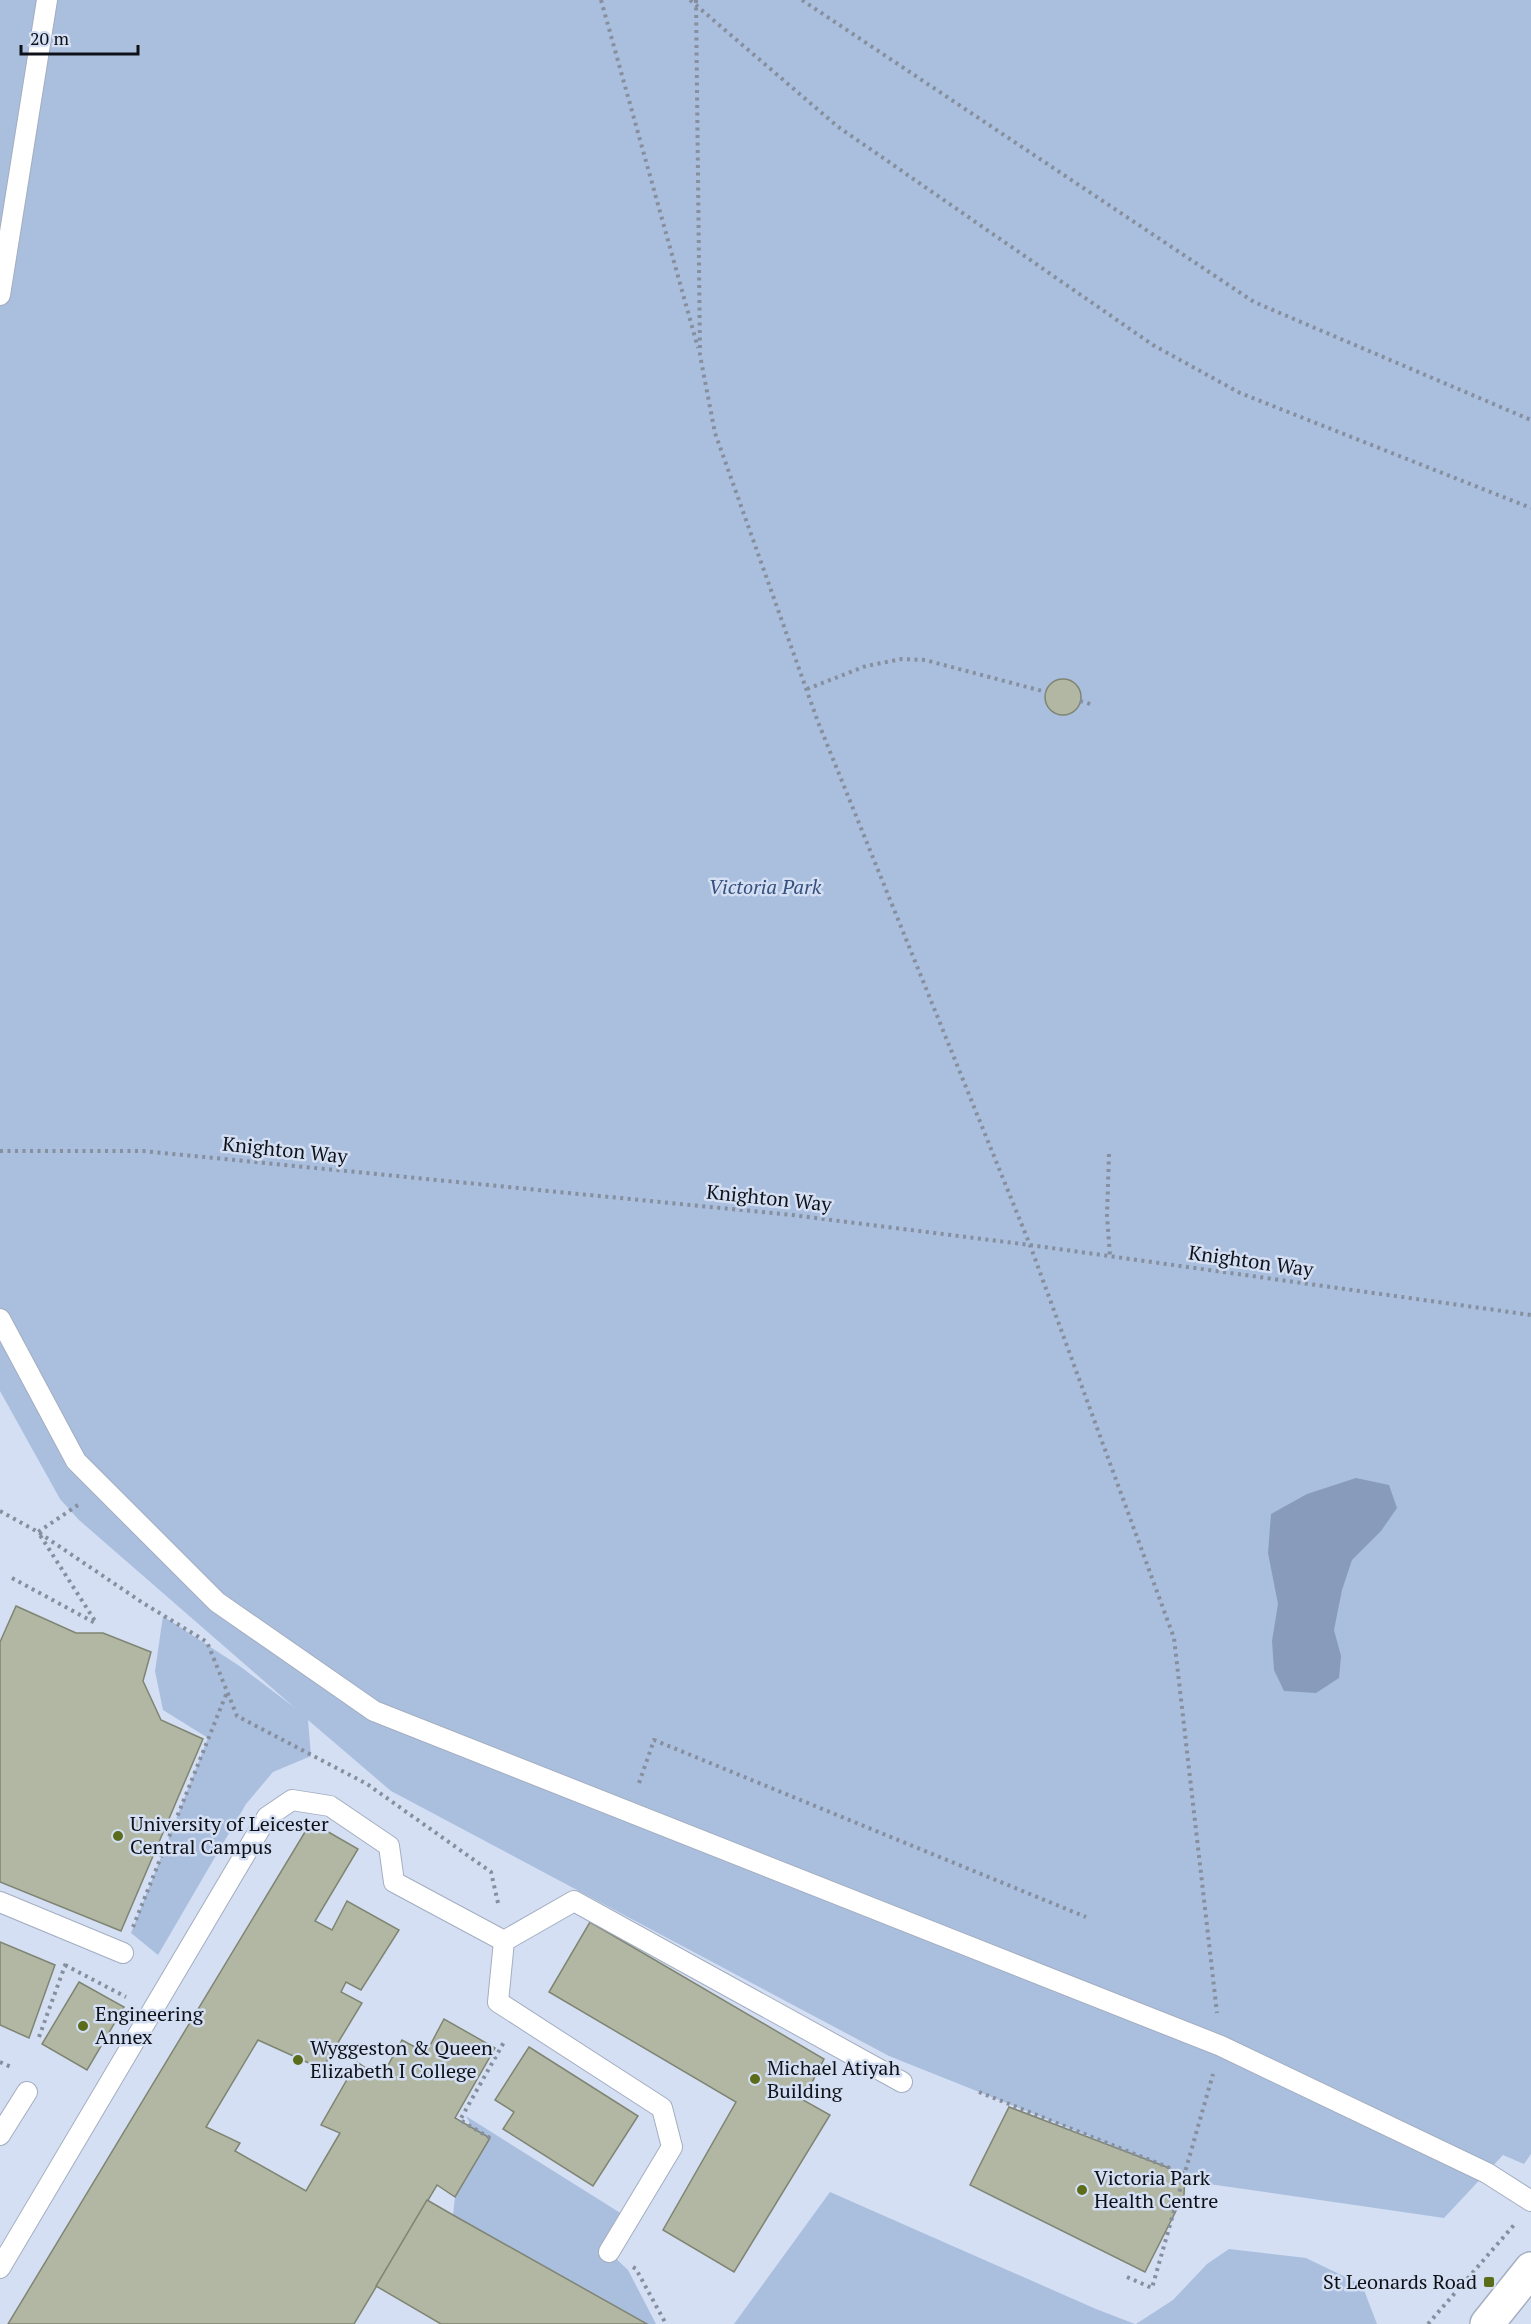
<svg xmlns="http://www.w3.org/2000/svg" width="1531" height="2324" viewBox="0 0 1531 2324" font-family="'PT Serif',serif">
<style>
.green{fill:#aabede}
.water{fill:#889bbb}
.building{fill:#b1b7a3;stroke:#7f8572;stroke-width:1.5}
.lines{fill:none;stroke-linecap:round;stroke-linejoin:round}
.lane-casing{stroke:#a3aec0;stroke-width:22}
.secondary-casing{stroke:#a3aec0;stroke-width:36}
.path{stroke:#868f9d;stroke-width:4;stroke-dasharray:3 4.5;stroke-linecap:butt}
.lane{stroke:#fff;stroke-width:20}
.secondary{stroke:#fff;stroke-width:33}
.poi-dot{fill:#5b6d1b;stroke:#d4dff3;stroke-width:2}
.labels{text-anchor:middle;stroke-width:5;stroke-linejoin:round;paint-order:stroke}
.park-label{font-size:20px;font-style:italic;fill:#37517f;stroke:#d4dff3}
.street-label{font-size:20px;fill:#0e1218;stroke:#d4dff3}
.poi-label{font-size:20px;fill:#0e1218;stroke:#d4dff3;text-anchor:start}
</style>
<rect width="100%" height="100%" fill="#d4dff3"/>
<g class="green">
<polygon points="0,0 1531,0 1531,2154 1524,2164 1503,2155 1444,2218 1209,2184 889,2056 391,1791 308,1720 311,1756 273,1772 246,1804 158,1955 131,1933 208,1738 163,1710 155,1671 163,1616 241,1667 295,1708 79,1520 60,1499 0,1391"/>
<polygon points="466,2116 622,2214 609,2252 628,2270 656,2324 647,2324 453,2215 455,2197 483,2149"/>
<polygon points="830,2192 1096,2309 1135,2324 734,2324"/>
<polygon points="1229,2249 1306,2258 1362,2285 1377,2324 1136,2324 1173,2300 1207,2264"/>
</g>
<polygon class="water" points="1356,1478 1389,1485 1397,1508 1381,1531 1352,1560 1342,1590 1334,1630 1341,1656 1339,1678 1316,1693 1284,1691 1274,1670 1272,1641 1278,1604 1268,1553 1271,1514 1307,1494"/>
<g class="building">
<circle cx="1063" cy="697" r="18"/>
<polygon points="16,1606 76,1633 103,1633 151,1652 143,1681 161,1720 203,1739 121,1931 0,1882 0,1642"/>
<polygon points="311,1822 358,1849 315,1921 332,1930 347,1901 399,1930 361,1990 346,1982 341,1992 362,2003 322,2069 258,2040 206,2127 240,2143 235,2151 306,2191 340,2133 321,2125 357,2062 381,2078 402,2040 426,2053 444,2019 495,2048 455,2118 490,2138 455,2197 437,2185 354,2324 8,2324"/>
<polygon points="590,1922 824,2059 803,2100 830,2115 734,2272 663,2230 736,2102 549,1992"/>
<polygon points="0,1942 55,1965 29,2038 0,2025"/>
<polygon points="79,1982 124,2007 87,2070 42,2044"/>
<polygon points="529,2047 638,2116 593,2186 503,2129 514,2112 495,2100"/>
<polygon points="1009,2107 1185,2174 1184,2195 1145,2272 970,2185"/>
<polygon points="427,2200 453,2215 647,2324 441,2324 376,2286"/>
</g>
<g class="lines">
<g class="lane-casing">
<g id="lane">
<polyline points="0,295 47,0"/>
<polyline points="0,1319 76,1461 217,1602 374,1711 1221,2046 1487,2173 1531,2201"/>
<polyline points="0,1902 123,1953"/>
<polyline points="504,1941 498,2002 662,2108 672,2147 609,2252"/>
<polyline points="0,2135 27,2092"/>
<polyline points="0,2268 267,1817 292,1800 330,1806 389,1846 394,1882 504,1941 574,1901 902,2082"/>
</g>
</g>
<g class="secondary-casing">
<polyline id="secondary" points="1487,2324 1531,2269"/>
</g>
<g class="path">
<polyline points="601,0 698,348"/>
<polyline points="690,0 837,126 1153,345 1240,393 1531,508"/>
<polyline points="696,0 700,355 715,433 818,722 1030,1245 1174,1638 1217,2013"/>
<polyline points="802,0 1254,302 1531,420"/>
<polyline points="807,689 866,666 902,659 925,660 1046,692"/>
<polyline points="1080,701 1094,705"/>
<polyline points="0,1151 143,1151 792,1215 1030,1245 1531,1315"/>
<polyline points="1109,1154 1107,1216 1110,1256"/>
<polyline points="78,1505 38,1532 97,1624"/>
<polyline points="0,1511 38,1532 143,1603 207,1642 237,1716 367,1784 491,1872 498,1903"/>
<polyline points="12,1578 97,1624"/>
<polyline points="639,1783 654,1740 1086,1917"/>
<polyline points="133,1927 227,1692"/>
<polyline points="65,1965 126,1997"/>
<polyline points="39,2037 67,1960"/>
<polyline points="0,2062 11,2067"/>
<polyline points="979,2092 1185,2174"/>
<polyline points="490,2138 460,2120 504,2042"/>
<polyline points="633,2267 636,2269 666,2324"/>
<polyline points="1127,2277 1152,2288 1213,2074"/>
<polyline points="1428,2324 1514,2225"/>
</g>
<use href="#lane" class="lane"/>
<use href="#secondary" class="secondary"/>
</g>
<g class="poi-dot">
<circle cx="118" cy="1836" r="6"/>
<circle cx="83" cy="2026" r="6"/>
<circle cx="298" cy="2060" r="6"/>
<circle cx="755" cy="2079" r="6"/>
<circle cx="1082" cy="2190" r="6"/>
<rect x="1483" y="2276" width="12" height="12" rx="3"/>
</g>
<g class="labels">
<g class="park-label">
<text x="765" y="894">Victoria Park</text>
</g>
<g class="street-label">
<text transform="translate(285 1150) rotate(6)" y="7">Knighton Way</text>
<text transform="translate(769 1198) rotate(6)" y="7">Knighton Way</text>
<text transform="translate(1251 1261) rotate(8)" y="7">Knighton Way</text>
</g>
<g class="poi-label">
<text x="130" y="1831">University of Leicester<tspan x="130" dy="23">Central Campus</tspan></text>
<text x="95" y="2021">Engineering<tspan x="95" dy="23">Annex</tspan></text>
<text x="310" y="2055">Wyggeston &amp; Queen<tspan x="310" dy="23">Elizabeth I College</tspan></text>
<text x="767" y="2075">Michael Atiyah<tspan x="767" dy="23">Building</tspan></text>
<text x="1094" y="2185">Victoria Park<tspan x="1094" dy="23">Health Centre</tspan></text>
<text x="1477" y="2289" text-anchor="end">St Leonards Road</text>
</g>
</g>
<path d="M21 45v9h117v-9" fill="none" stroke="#0e1218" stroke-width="3"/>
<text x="30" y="45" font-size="18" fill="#0e1218" stroke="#d4dff3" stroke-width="4.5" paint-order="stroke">20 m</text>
</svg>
